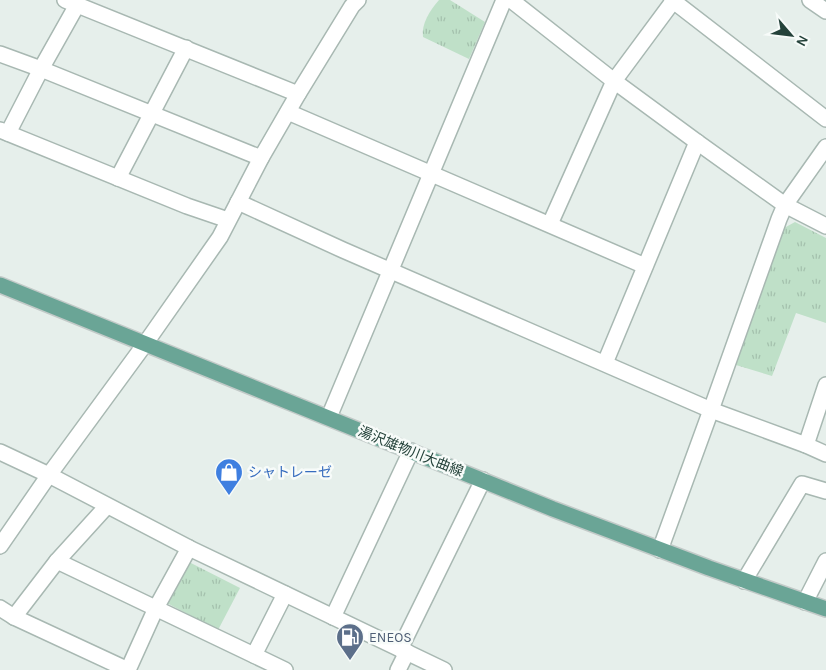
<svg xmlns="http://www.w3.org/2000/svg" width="826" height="670" viewBox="0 0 826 670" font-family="Karla,'Noto Sans JP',sans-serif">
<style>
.grass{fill:url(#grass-tufts)}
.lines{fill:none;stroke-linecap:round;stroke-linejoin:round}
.minor-casing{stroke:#a8b8b2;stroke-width:18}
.major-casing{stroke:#c2cac8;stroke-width:18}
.minor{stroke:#fff;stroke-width:15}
.major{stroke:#6aa596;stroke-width:15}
.labels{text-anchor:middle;stroke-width:5;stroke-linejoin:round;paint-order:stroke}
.street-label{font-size:14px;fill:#24423a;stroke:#f7fbf9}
.shop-label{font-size:14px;fill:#366cbe;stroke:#f7fbf9;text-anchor:start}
.service-label{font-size:14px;fill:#4e5e75;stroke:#f7fbf9;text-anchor:start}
</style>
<defs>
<pattern id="grass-tufts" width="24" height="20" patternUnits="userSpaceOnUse" patternTransform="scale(1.25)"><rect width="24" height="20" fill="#bfe0c8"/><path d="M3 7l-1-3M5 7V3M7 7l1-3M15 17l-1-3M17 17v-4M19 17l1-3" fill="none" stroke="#a4c1ad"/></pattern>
</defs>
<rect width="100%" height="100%" fill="#e6efeb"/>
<g class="grass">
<path d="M439 0H450L485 22 469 59 423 37C421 24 430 10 439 0Z"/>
<polygon points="795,222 826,238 826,323 796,313 772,376 736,365 784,228"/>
<polygon points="187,561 240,588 218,630 165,602"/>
</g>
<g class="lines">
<g class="minor-casing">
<g id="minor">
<polyline points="65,0 298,94"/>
<polyline points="511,0 614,81 697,142 785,205 826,226"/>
<polyline points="672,0 826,119"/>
<polyline points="810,0 826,11"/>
<polyline points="0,54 41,69 261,158"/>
<polyline points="288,112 645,266"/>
<polyline points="0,130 187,206 228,220"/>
<polyline points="8,133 41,69 77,5"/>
<polyline points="118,178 186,48"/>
<polyline points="238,202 343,250 711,410 806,445 826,454"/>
<polyline points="550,224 614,81 674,0"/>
<polyline points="605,363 697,142"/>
<polyline points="329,417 504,0"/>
<polyline points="806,445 826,385"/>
<polyline points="0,452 49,475 189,548 444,670"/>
<polyline points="0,546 49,475 145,344 220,237 261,158 298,94 352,6 358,0"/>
<polyline points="660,550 711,410 779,219 785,205 826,147"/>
<polyline points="57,561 285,670"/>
<polyline points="744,581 802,484 826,491"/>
<polyline points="805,602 826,561"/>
<polyline points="0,608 14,617 128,670"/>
<polyline points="14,617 57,561 107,506"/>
<polyline points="333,617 411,451"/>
<polyline points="400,649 483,480"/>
<polyline points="254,655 285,594"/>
<polyline points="128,670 156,608 189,548"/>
<polyline points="398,670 407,652"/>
</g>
</g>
<g class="major-casing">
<polyline id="major" points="0,285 553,509 709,568 826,609"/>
</g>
<use href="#minor" class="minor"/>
<use href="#major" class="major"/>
</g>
<defs>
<g id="shop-pin" transform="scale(1.4375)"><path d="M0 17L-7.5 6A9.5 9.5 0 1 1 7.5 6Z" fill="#3f7fe0" stroke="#f7fbf9"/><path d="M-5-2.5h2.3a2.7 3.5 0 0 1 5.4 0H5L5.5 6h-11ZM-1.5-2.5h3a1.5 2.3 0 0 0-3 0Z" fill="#fff"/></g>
<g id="fuel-pin" transform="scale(1.4375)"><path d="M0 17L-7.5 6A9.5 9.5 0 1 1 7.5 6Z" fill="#5c6f8a" stroke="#f7fbf9"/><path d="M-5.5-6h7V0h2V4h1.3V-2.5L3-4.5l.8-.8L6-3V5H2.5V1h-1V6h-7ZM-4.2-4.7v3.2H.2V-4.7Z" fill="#fff"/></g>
</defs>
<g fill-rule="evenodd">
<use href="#shop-pin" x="229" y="472"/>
<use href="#fuel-pin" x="350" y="637"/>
</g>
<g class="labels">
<g class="street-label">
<text transform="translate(411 451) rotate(22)" y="5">湯沢雄物川大曲線</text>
</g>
<g class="shop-label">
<text x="248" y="477">シャトレーゼ</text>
</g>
<g class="service-label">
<text x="369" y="642">ENEOS</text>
</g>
</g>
<g transform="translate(791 35) rotate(118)" stroke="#f7fbf9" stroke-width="4" paint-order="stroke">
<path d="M0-4L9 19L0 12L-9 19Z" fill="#24423a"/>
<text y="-8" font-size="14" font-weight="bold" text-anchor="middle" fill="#24423a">N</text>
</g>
</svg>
